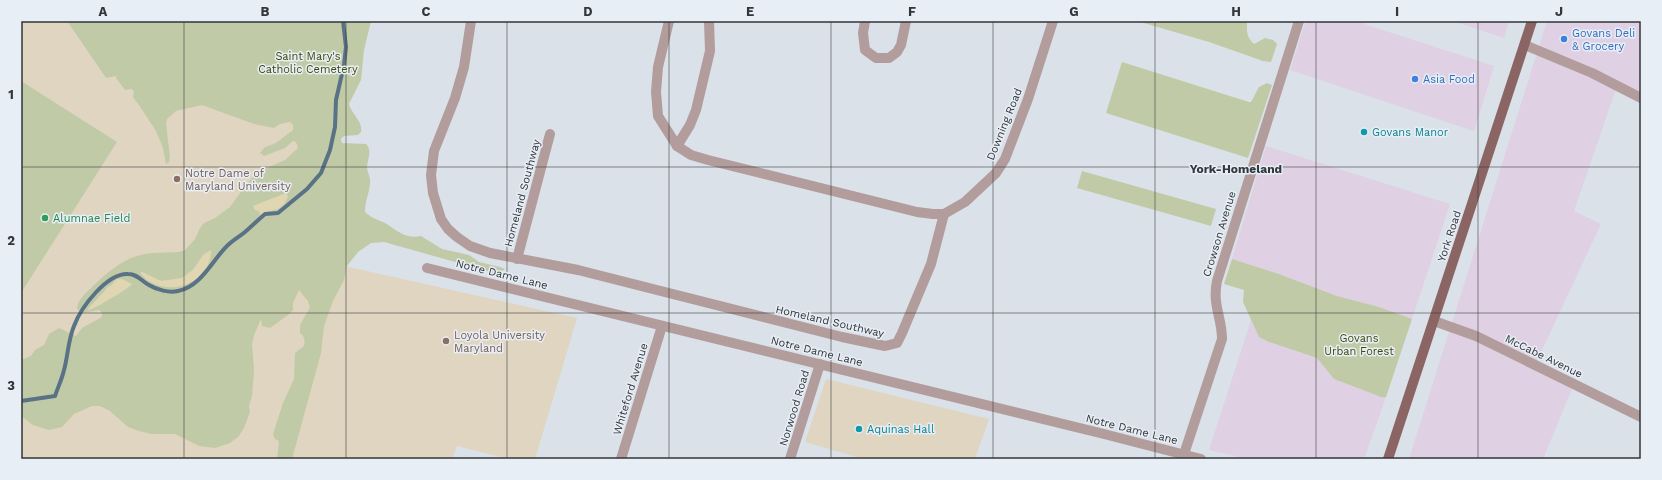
<svg xmlns="http://www.w3.org/2000/svg" width="1662" height="480" viewBox="0 0 1662 480" font-family="'Work Sans',sans-serif">
<style>
.commercial{fill:#dfd0e3}
.education{fill:#e0d5c0}
.green{fill:#c1caa6;fill-rule:evenodd}
.sand{fill:#e0d6b2}
.lines{fill:none;stroke-linecap:round;stroke-linejoin:round}
.stream{stroke:#597285;stroke-width:4}
.minor{stroke:#b29d9c;stroke-width:10}
.primary{stroke:#8a6564;stroke-width:10}
.grid{fill:none;stroke:#333538;stroke-width:1;stroke-opacity:0.55}
.shop-dot{fill:#3f7fe0;stroke:#e7eef6;stroke-width:1.5}
.culture-dot{fill:#0f9aa8;stroke:#e7eef6;stroke-width:1.5}
.education-dot{fill:#8d6e63;stroke:#e7eef6;stroke-width:1.5}
.leisure-dot{fill:#2e9e5b;stroke:#e7eef6;stroke-width:1.5}
.labels{text-anchor:middle;stroke-width:3;stroke-linejoin:round;paint-order:stroke}
.shop-label{font-size:11px;fill:#366cbe;stroke:#e7eef6;text-anchor:start}
.park-label{font-size:11px;fill:#3d4805;stroke:#e7eef6}
.street-label{font-size:11px;fill:#333538;stroke:#e7eef6}
.culture-label{font-size:11px;fill:#0d838f;stroke:#e7eef6;text-anchor:start}
.education-label{font-size:11px;fill:#785e54;stroke:#e7eef6;text-anchor:start}
.leisure-label{font-size:11px;fill:#27864d;stroke:#e7eef6;text-anchor:start}
.neighbourhood-label{font-size:12px;font-weight:bold;fill:#33383e;stroke:#e7eef6}
.neatline{fill:none;stroke:#333538;stroke-width:1.5}
.grid-label{font-size:13px;text-anchor:middle;font-weight:bold;fill:#333538}
</style>
<rect width="100%" height="100%" fill="#dae1e9"/>
<g class="commercial">
<polygon points="1306,21 1355,21 1494,66 1474,131 1290,70"/>
<polygon points="1453,21 1509,21 1504,38"/>
<polygon points="1547,21 1641,21 1641,104 1616,89 1574,211 1601,224 1535,365 1574,384 1543,459 1409,459"/>
<polygon points="1266,146 1450,204 1412,319 1379,307 1337,296 1279,274 1232,259"/>
<polygon points="1251,320 1259,337 1269,342 1317,358 1334,379 1381,397 1386,397 1364,459 1248,459 1209,450"/>
</g>
<g class="education">
<polygon points="21,21 67,21 106,78 123,74 341,121 340,265 577,318 535,459 508,459 457,446 452,459 21,459"/>
<polygon points="826,379 989,419 975,459 863,459 805,442"/>
</g>
<g class="green">
<path d="M67 21H371L364 50 361 80 349 104C352 115 363 121 361 132L358 135 344 136 341 139 342 143 366 144C373 151 367 159 367 168 368 174 371 178 370 184 369 194 365 201 365 212 371 218 379 220 387 224 398 232 407 239 421 236L442 249 469 255 479 262 500 267 505 269 498 274 384 242 371 243 358 252 347 266 344 280 333 301 324 326 321 353 292 459H277L279 441 275 439 273 434 283 403 294 379 295 353 304 346C305 340 305 337 300 333V325L310 307 308 301 299 290 293 303V310L288 315 270 328 262 326 261 319 254 335 252 344 254 370 252 396 249 406 250 412 244 428 238 437 230 443 215 448 199 446 175 434H151L139 431 128 427 110 411 100 406H92L74 414 62 427 49 430 33 425 21 416V360L31 356 35 350 44 345 49 334 59 328 76 336 82 328 102 317V313L99 310 82 313 77 309C77 300 86 293 92 287 108 272 123 258 145 254 156 252 168 253 179 252L185 250 195 239 200 228 204 223 215 218 230 207 248 182 260 171 285 160 298 148 296 142 293 141 285 148 264 156 260 153 265 147 276 143 293 130V125L290 122 280 124 274 128 254 124 202 105 176 111 167 119 166 124 170 157 169 162 166 164 163 148 156 131 139 105 135 100 133 97 134 91 131 89 125 90 116 78V76L106 78ZM204 254 188 284C169 286 152 290 140 272L161 281 175 280 182 278 193 270ZM132 284C126 291 96 307 87 310L109 286Z"/>
<path d="M1137 21H1247C1247 31 1246 37 1254 44L1265 38 1273 40 1277 44 1271 62 1263 61 1209 42Z"/>
<polygon points="1122,62 1249,102 1251,102 1259,87 1267,83 1272,85 1248,158 1106,113"/>
<polygon points="21,81 117,142 21,293"/>
<polygon points="1082,171 1216,209 1211,226 1077,188"/>
<polygon points="1232,259 1279,274 1337,296 1379,307 1412,319 1386,397 1381,397 1334,379 1317,358 1269,342 1259,337 1243,302 1244,290 1224,284"/>
</g>
<g class="sand">
<path d="M286 193 288 196C282 213 273 208 260 215L259 211 255 210 253 206Z"/>
<path d="M211 250C211 287 159 301 140 271L161 281 182 278 193 270 204 254Z"/>
<polygon points="117,279 122,279 132,284 100,305 87,311"/>
</g>
<g class="lines">
<path class="stream" d="M21 401 55 396C58 387 62 379 64 370 68 356 68 340 74 326 81 307 107 273 128 274 138 274 141 281 149 285 157 290 169 293 178 291 202 286 212 260 228 245 233 240 239 237 245 232 252 226 258 220 265 214L278 213 307 189 321 173 330 150 335 127 336 100 344 65 346 47 343 21"/>
<g class="minor">
<polyline points="471,21 464,67 455,98 434,151 431,175 433,193 441,219 448,229 457,237 470,246 490,253 578,270 842,337 885,346 897,343 902,333 931,264 944,214"/>
<polyline points="669,21 658,67 656,92 658,116 677,146 691,155 708,160 917,212 933,214 944,214 965,202 996,173 1005,159 1028,99 1053,21"/>
<polyline points="865,21 863,33 865,50 876,58 889,58 897,52 901,45 906,21"/>
<polyline points="1525,45 1592,73 1641,98"/>
<polyline points="677,146 690,125 696,110 710,51 709,21"/>
<polyline points="517,259 550,134"/>
<polyline points="427,268 1104,434 1201,459"/>
<polyline points="1434,321 1476,336 1641,417"/>
<path d="M1184 454 1222 339C1222 317 1212 305 1217 281L1299 21"/>
<polyline points="621,459 662,326"/>
<polyline points="790,459 820,364"/>
</g>
<polyline class="primary" points="1388,459 1532,21"/>
</g>
<path class="grid" d="M184 21V459M346 21V459M507 21V459M669 21V459M831 21V459M993 21V459M1155 21V459M1316 21V459M1478 21V459M21 167H1641M21 313H1641"/>
<g class="shop-dot">
<circle cx="1564" cy="39" r="4"/>
<circle cx="1415" cy="79" r="4"/>
</g>
<g class="culture-dot">
<circle cx="1364" cy="132" r="4"/>
<circle cx="859" cy="429" r="4"/>
</g>
<g class="education-dot">
<circle cx="177" cy="179" r="4"/>
<circle cx="446" cy="341" r="4"/>
</g>
<circle class="leisure-dot" cx="45" cy="218" r="4"/>
<g class="labels">
<g class="shop-label">
<text x="1572" y="37">Govans Deli<tspan x="1572" dy="13">&amp; Grocery</tspan></text>
<text x="1423" y="83">Asia Food</text>
</g>
<g class="park-label">
<text x="308" y="60">Saint Mary's<tspan x="308" dy="13">Catholic Cemetery</tspan></text>
<text x="1359" y="342">Govans<tspan x="1359" dy="13">Urban Forest</tspan></text>
</g>
<g class="street-label">
<text transform="translate(1004 124) rotate(-68)" y="4">Downing Road</text>
<text transform="translate(522 193) rotate(-75)" y="4">Homeland Southway</text>
<text transform="translate(1219 234) rotate(-73)" y="4">Crowson Avenue</text>
<text transform="translate(1449 236) rotate(-72)" y="4">York Road</text>
<text transform="translate(502 274) rotate(14)" y="4">Notre Dame Lane</text>
<text transform="translate(830 321) rotate(13)" y="4">Homeland Southway</text>
<text transform="translate(817 351) rotate(14)" y="4">Notre Dame Lane</text>
<text transform="translate(1544 356) rotate(26)" y="4">McCabe Avenue</text>
<text transform="translate(630 389) rotate(-73)" y="4">Whiteford Avenue</text>
<text transform="translate(794 408) rotate(-73)" y="4">Norwood Road</text>
<text transform="translate(1132 429) rotate(14)" y="4">Notre Dame Lane</text>
</g>
<g class="culture-label">
<text x="1372" y="136">Govans Manor</text>
<text x="867" y="433">Aquinas Hall</text>
</g>
<g class="education-label">
<text x="185" y="177">Notre Dame of<tspan x="185" dy="13">Maryland University</tspan></text>
<text x="454" y="339">Loyola University<tspan x="454" dy="13">Maryland</tspan></text>
</g>
<g class="leisure-label">
<text x="53" y="222">Alumnae Field</text>
</g>
<g class="neighbourhood-label">
<text x="1236" y="173">York-Homeland</text>
</g>
</g>
<rect width="1662" height="480" fill="none" stroke="#e7eef6" stroke-width="44"/>
<rect x="22" y="22" width="1618" height="436" class="neatline"/>
<g class="grid-label">
<text x="103" y="16">A</text>
<text x="265" y="16">B</text>
<text x="426" y="16">C</text>
<text x="588" y="16">D</text>
<text x="750" y="16">E</text>
<text x="912" y="16">F</text>
<text x="1074" y="16">G</text>
<text x="1236" y="16">H</text>
<text x="1397" y="16">I</text>
<text x="1559" y="16">J</text>
<text x="11" y="99">1</text>
<text x="11" y="245">2</text>
<text x="11" y="390">3</text>
</g>
</svg>
